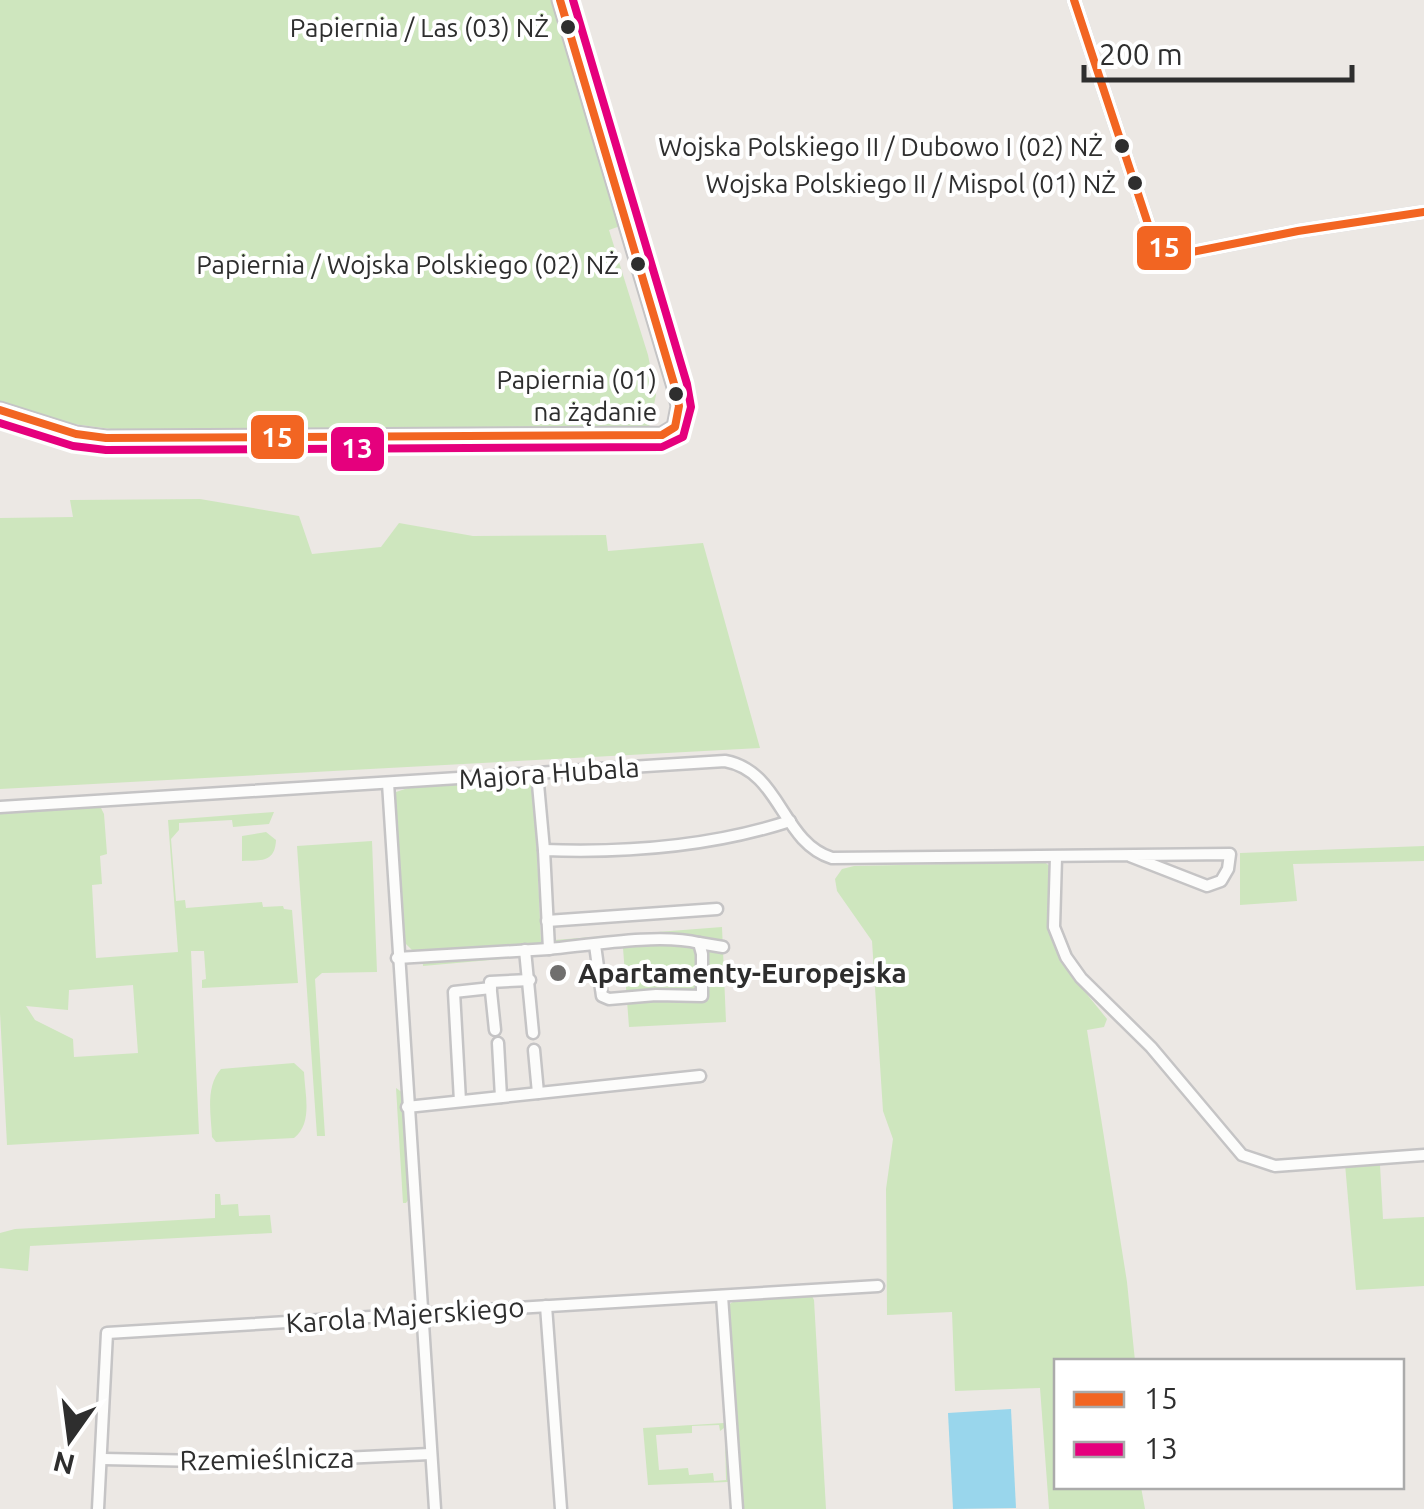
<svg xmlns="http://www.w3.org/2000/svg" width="1424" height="1509" viewBox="0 0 1424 1509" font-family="Ubuntu,sans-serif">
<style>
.green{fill:#cee6be;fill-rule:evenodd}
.water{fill:#99d6ec}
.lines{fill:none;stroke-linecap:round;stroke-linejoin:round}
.street-casing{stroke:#c5c4c5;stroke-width:15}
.secondary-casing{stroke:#c5c4c5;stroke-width:19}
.street{stroke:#fcfcfb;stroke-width:10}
.secondary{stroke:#fcfcfb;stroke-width:14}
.bus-1-casing{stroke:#fff;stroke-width:15}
.bus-2-casing{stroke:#fff;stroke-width:15}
.bus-1{stroke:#f26522;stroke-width:8}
.bus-2{stroke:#e5007d;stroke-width:8}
.bus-dot{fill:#2e2e2e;stroke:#fff;stroke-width:4}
.poi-dot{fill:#706f6e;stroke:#fff;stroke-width:4}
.labels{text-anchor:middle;stroke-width:8;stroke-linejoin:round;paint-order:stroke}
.bus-label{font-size:26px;fill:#2e2e2e;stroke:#fff;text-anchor:end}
.street-label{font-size:28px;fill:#2e2e2e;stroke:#fff}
.poi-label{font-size:28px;font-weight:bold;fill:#2e2e2e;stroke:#fff;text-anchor:start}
.line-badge{stroke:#fff;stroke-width:4}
.badge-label{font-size:28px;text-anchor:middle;font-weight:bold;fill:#fff}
</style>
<rect width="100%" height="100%" fill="#ece8e4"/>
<g class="green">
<polygon points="0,0 555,0 623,225 609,230 648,355 656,395 649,428 119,430 73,424 0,401"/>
<polygon points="200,499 299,516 312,554 381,547 399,523 473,536 606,535 608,551 703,543 760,748 0,789 0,518 73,517 70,500"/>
<polygon points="524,779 534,786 541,941 722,927 726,1022 629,1027 623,948 423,966 422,951 413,951 404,942 393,793 408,788"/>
<path d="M94 806 101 808 104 814 107 854 100 856 102 884 92 885 96 958 178 952 168 820 274 812 269 824 233 827 232 820 179 823V830L171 839 176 901 185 900 186 908 262 902 263 907 283 906 284 909 292 910 298 983 202 988V980L206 979 204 951H191L199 1134 7 1145 0 1013V812ZM133 985 138 1053 74 1057 73 1039 35 1020 26 1006 68 1010 69 990Z"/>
<path d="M266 832 276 840C275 863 261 860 242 861V836Z"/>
<polygon points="372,841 377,972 322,973 315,979 325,1136 317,1136 297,846"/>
<polygon points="1424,846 1424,861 1293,864 1297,901 1240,905 1240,853"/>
<polygon points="1044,862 1050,866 1050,931 1060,961 1107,1019 1104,1027 1087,1030 1127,1282 1135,1361 1056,1362 1056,1486 1141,1487 1145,1509 1049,1509 1040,1388 955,1391 952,1312 887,1315 886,1189 893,1139 883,1111 872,941 837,891 835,879 842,869 854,866"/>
<path d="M294 1063 304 1072C305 1095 313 1123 294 1138L216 1142 212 1137C211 1114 205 1087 221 1069Z"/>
<polygon points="396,1088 403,1093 409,1199 406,1203 403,1203"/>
<polygon points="1345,1164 1380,1165 1383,1219 1424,1217 1424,1286 1356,1290"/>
<polygon points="215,1194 220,1194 221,1205 238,1204 239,1216 270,1215 272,1233 30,1246 28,1271 0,1268 0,1233 15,1229 215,1218"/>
<polygon points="792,1295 812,1296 814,1300 826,1509 741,1509 726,1314 728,1305 736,1300"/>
<polygon points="724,1423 724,1428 720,1431 719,1425 692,1426 692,1433 656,1435 659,1470 688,1468 689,1475 713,1473 714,1481 726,1480 725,1437 728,1482 648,1485 643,1428"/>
</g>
<polygon class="water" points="1011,1409 1016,1508 953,1509 948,1413"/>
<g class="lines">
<g class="street-casing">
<g id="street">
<path d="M1074 0 1151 233C1159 246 1166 253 1182 254L1298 231 1424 212"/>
<polyline points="537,773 544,850"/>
<polyline points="388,783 435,1509"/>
<path d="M0 807 725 761C781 771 781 842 832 858L1230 854 1228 869 1221 881 1207 886 1130 856"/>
<polyline points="1056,857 1054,927 1066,957 1081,978 1151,1047 1242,1155 1275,1166 1424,1155"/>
<polyline points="547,921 717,909"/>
<polyline points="699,943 723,947"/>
<path d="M595 945 602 996 609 999 656 995 702 996V954L699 943C660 933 590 945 549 949L544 850C625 853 713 846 790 821"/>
<polyline points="525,950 533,1033"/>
<polyline points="397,958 549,949"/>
<polyline points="495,1030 490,982 530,980"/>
<polyline points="498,1043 501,1097"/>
<polyline points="534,1050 538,1093"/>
<polyline points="460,1101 454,992 491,988"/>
<polyline points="407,1107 700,1076"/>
<polyline points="722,1296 737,1509"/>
<polyline points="546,1306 561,1509"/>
<polyline points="103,1459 254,1462 430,1454"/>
<polyline points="98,1509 107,1333 878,1286"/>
</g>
</g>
<g class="secondary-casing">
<polyline id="secondary" points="0,410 76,434 106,438 662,435 675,427 679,406 675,387 560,0"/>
</g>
<use href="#street" class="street"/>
<use href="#secondary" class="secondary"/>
<g class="bus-1-casing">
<g id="bus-1">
<polyline points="1074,0 1151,233 1164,248 1182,254 1298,231 1424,212"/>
<polyline points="0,410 76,434 106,438 662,435 675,427 679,406 675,387 560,0"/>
</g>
</g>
<g class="bus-2-casing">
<polyline id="bus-2" points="0,423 73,446 106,450 662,447 683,437 691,407 687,384 573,0"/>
</g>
<use href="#bus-1" class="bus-1"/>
<use href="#bus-2" class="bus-2"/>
</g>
<g class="bus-dot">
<circle cx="568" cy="27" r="9"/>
<circle cx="1122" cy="146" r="9"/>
<circle cx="1135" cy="183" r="9"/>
<circle cx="638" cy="264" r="9"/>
<circle cx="676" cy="394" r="9"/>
</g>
<circle class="poi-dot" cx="558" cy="973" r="10"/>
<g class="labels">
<g class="bus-label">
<text x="549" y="37">Papiernia / Las (03) NŻ</text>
<text x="1103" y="156">Wojska Polskiego II / Dubowo I (02) NŻ</text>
<text x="1116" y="193">Wojska Polskiego II / Mispol (01) NŻ</text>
<text x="619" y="274">Papiernia / Wojska Polskiego (02) NŻ</text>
<text x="657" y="389">Papiernia (01)<tspan x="657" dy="32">na żądanie</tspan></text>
</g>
<g class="street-label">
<text transform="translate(549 773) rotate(-4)" y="10">Majora Hubala</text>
<text transform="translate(405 1315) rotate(-4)" y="10">Karola Majerskiego</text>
<text transform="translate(267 1459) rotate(-1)" y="10">Rzemieślnicza</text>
</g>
<g class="poi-label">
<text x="578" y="983">Apartamenty-Europejska</text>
</g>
</g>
<g class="line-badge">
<rect x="1135" y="224" width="58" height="48" rx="10" fill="#f26522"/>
<rect x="249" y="413" width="57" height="48" rx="10" fill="#f26522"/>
<rect x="329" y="425" width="57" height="48" rx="10" fill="#e5007d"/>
</g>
<g class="badge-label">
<text x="1164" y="257">15</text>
<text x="277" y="447">15</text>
<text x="357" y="458">13</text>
</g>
<rect x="1054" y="1359" width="350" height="130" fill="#ffffff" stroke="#ababab" stroke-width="2.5"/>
<rect x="1074" y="1392" width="50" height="15" fill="#f26522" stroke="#ababab" stroke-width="2.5"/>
<text x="1144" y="1409" font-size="30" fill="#2e2e2e">15</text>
<rect x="1074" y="1442" width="50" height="15" fill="#e5007d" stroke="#ababab" stroke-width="2.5"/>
<text x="1144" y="1459" font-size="30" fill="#2e2e2e">13</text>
<g transform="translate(70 1439) rotate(194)" stroke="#ffffff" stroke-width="8" paint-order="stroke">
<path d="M0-8L18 38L0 25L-18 38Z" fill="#2e2e2e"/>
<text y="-15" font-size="28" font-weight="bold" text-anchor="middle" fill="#2e2e2e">N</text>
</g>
<path d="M1084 65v15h268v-15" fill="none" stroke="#2e2e2e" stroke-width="5"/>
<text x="1099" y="65" font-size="30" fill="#2e2e2e" stroke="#ffffff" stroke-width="8" paint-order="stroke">200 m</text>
</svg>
